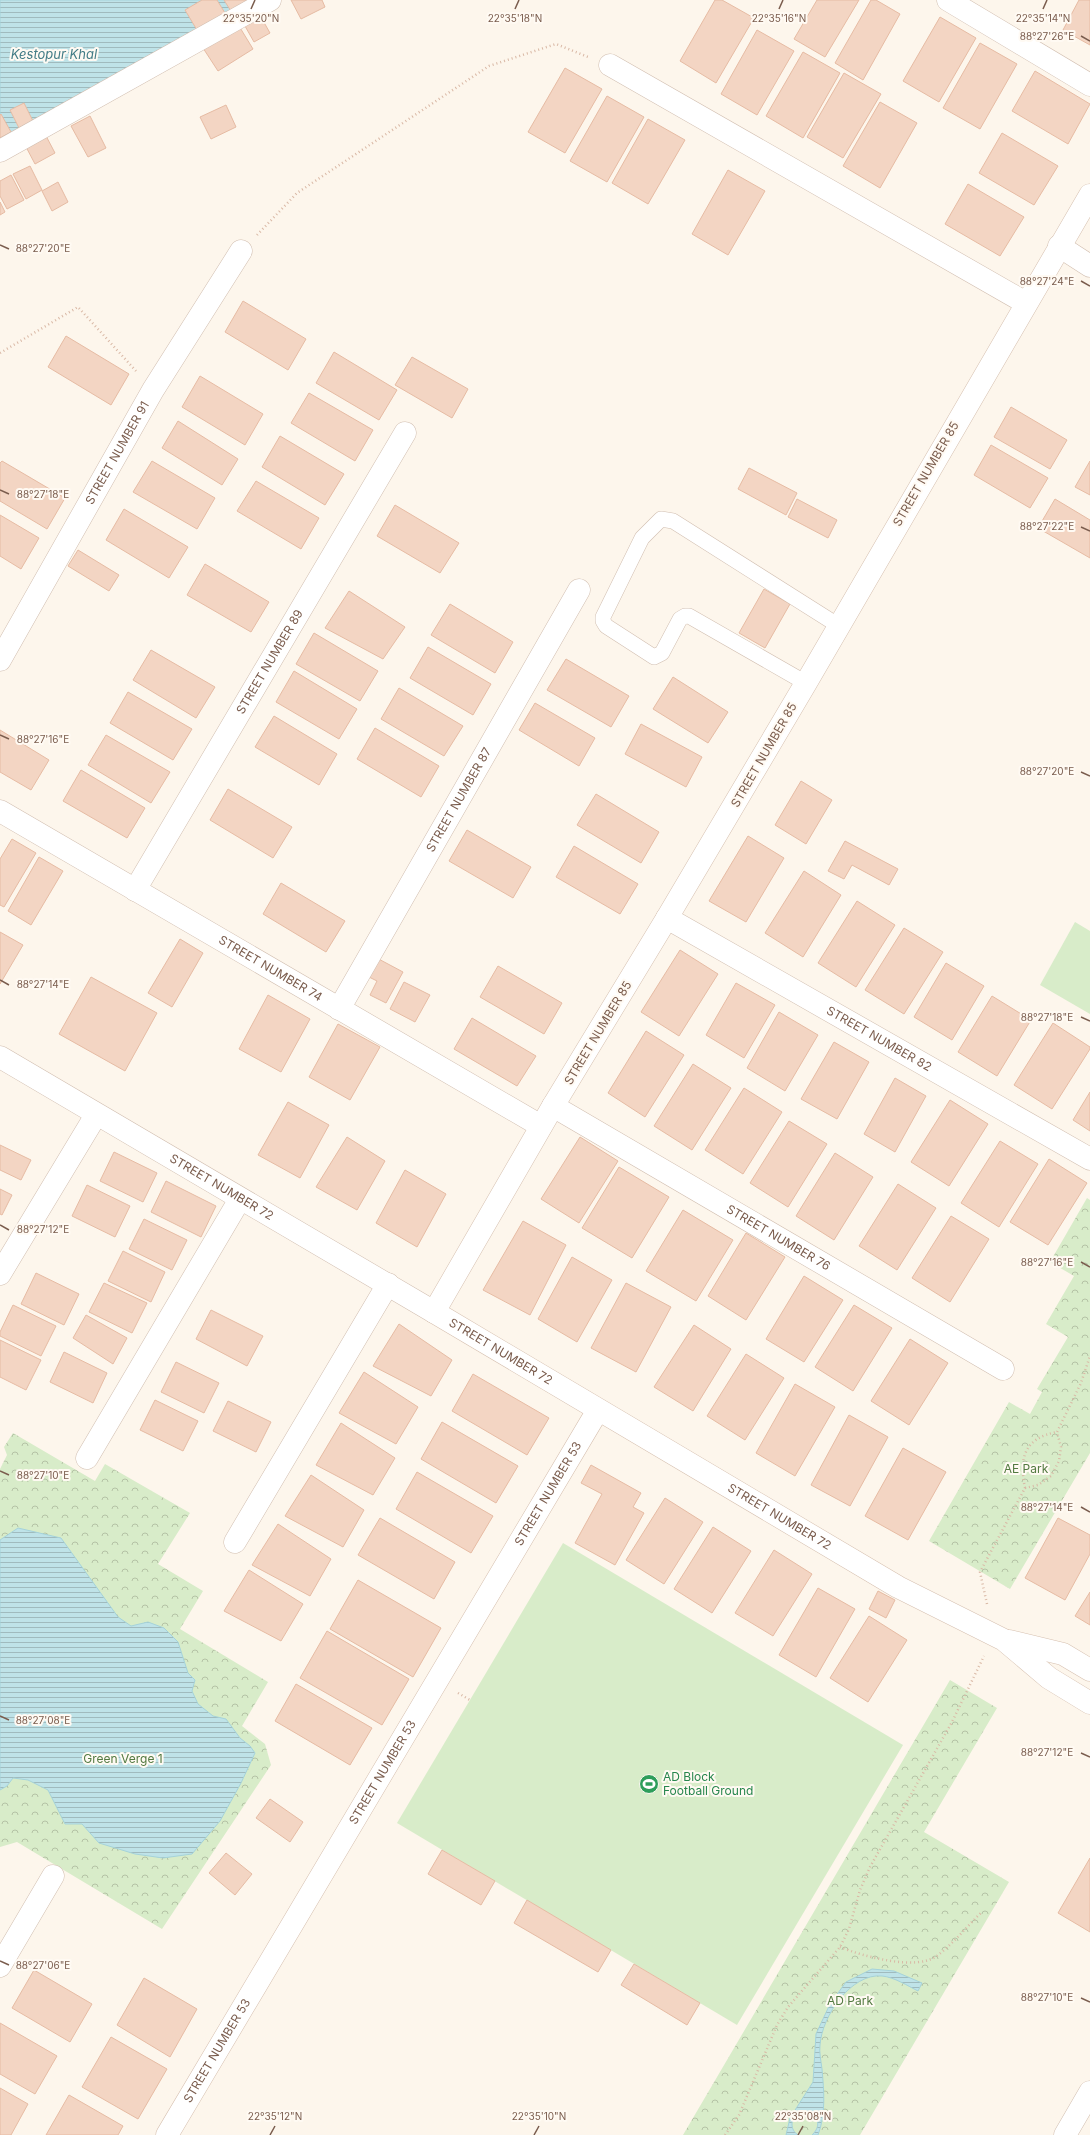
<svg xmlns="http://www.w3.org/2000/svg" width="1090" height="2135" viewBox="0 0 1090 2135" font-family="Inter,sans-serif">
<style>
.forest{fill:url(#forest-crowns)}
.pitch{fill:#d8ecc9}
.water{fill:url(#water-rules);stroke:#a5d3da}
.building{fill:#f3d5c3;stroke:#e6bba3}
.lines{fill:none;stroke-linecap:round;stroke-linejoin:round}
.lane-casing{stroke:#d1beb0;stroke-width:16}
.street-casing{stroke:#d1beb0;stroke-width:23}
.secondary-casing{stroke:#d6c0b0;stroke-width:23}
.path{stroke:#d9b8a5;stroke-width:2.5;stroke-dasharray:1 3;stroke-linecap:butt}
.lane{stroke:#fff;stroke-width:15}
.street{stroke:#fff;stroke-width:22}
.secondary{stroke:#fff;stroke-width:22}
.ticks{fill:none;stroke:#7a5c4d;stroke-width:1.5}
.labels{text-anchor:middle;stroke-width:4;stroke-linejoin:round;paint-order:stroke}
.street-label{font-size:12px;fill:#7a5c4d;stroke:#fffaf3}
.park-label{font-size:12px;fill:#537a41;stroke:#fffaf3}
.leisure-label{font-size:12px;fill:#27864d;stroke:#fffaf3;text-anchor:start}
.water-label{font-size:13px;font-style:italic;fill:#437c86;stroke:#fffaf3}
.ticks-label{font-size:10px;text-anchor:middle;fill:#7a5c4d;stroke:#fffaf3;stroke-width:4;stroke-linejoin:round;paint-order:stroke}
</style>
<defs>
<pattern id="forest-crowns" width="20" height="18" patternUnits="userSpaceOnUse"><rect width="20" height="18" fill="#d8ecc9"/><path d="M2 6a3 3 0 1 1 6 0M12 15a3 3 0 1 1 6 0" fill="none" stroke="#b4c2a5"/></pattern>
<pattern id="water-rules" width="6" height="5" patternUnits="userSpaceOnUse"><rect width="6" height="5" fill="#bfe3e8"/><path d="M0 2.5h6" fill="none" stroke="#a0bbbe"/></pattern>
</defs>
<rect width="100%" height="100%" fill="#fdf6ec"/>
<g class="forest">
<polygon points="1087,1198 1090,1200 1090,1453 1010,1589 929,1541 1009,1402 1030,1414 1042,1392 1037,1389 1068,1337 1046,1324 1074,1276 1050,1262"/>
<polygon points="13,1433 95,1481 105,1464 190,1513 158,1564 203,1591 180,1629 268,1682 242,1726 265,1744 271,1765 162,1929 17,1842 0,1847 0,1469 7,1455 4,1447"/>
<polygon points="950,1680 997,1708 924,1832 1009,1882 860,2135 683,2135"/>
</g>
<g class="pitch">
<polygon points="1075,922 1090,931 1090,1014 1040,985"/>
<polygon points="563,1543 903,1745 737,2025 397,1823"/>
</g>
<g class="water">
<polygon points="0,0 266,0 0,145"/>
<polygon points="18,1528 61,1538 118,1617 131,1626 148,1622 164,1628 178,1642 188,1673 195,1680 192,1691 198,1704 213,1716 226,1719 240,1738 250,1746 255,1753 241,1783 220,1821 192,1854 163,1858 135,1854 99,1843 82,1824 65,1824 48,1790 28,1780 13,1778 7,1786 0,1790 0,1540"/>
<path d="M872 1969 894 1971 922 1983 918 1991C908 1986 894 1977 882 1976 851 1973 822 2016 820 2045 819 2052 821 2061 822 2069 824 2091 826 2114 818 2135H812C832 2116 793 2101 792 2124 792 2129 794 2132 798 2135H786L790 2118 813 2082 816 2034 830 2004 846 1982Z"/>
</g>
<g class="building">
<polygon points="202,0 217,0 228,18 200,35 185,10"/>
<polygon points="224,0 249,0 234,16"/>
<polygon points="291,0 322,0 325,7 301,19"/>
<polygon points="715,0 722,0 754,18 716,83 680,61"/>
<polygon points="817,0 859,0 825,57 794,39"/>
<polygon points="871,0 876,0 900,14 863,80 835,63"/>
<polygon points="1079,0 1090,0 1090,45 1063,30"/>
<polygon points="257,10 270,33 254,42 241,19"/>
<polygon points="940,17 976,38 939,102 903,81"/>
<polygon points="239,26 253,49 218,71 203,48"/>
<polygon points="757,30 794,51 757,115 721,94"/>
<polygon points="980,43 1017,64 980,129 943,108"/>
<polygon points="803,52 840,73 803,138 766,116"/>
<polygon points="565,68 602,89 565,153 528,132"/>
<polygon points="1035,71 1090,104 1068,144 1012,111"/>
<polygon points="844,73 881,94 843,158 807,137"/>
<polygon points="607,96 644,117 607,182 570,161"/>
<polygon points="880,102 917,123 880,188 843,166"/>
<polygon points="24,103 33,121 19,128 10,110"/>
<polygon points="226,105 236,127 211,139 200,117"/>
<polygon points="1,114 11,132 0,138 0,115"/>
<polygon points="90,116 106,148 88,157 71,126"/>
<polygon points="648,119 685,140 648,204 612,183"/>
<polygon points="1002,133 1058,166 1034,205 979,173"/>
<polygon points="45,134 55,153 35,164 25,145"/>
<polygon points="30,166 42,190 26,199 13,174"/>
<polygon points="728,170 765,191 728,255 692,234"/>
<polygon points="11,175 24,200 7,209 0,196 0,181"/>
<polygon points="58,182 68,202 52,211 42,191"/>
<polygon points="968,184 1024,217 1000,256 945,224"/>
<polygon points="0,202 5,212 0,215"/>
<polygon points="243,301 306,339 288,370 225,332"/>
<polygon points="66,336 129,374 111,405 48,367"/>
<polygon points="334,352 397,390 379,420 316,383"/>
<polygon points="412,357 468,389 452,418 395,385"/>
<polygon points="200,376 263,414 245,445 182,407"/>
<polygon points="309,393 373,430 355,461 291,423"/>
<polygon points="1011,407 1067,440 1050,469 994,437"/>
<polygon points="178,421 238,459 222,485 162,448"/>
<polygon points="280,436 344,474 325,505 262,467"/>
<polygon points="991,445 1048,478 1030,508 974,475"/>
<polygon points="2,461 65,498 47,529 0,501 0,463"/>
<polygon points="152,461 215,498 197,529 133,492"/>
<polygon points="1090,461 1090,495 1075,487"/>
<polygon points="749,468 797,493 786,515 738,489"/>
<polygon points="256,481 319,518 301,549 237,511"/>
<polygon points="797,499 837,520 828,538 788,517"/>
<polygon points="1055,499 1090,520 1090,558 1038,528"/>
<polygon points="395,505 459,543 440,573 377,536"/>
<polygon points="124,509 188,547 169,578 106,540"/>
<polygon points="0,515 39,538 21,569 0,556"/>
<polygon points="78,550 119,575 109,591 68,566"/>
<polygon points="205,564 269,602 251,632 187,595"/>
<polygon points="764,589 790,604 765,648 739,633"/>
<polygon points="349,591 405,627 383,659 325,628"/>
<polygon points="450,604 513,642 495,673 431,635"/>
<polygon points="314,633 378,671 360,701 296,664"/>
<polygon points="428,647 491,684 473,715 410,678"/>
<polygon points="151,650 215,687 196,718 133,680"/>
<polygon points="566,659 629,696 611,727 547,690"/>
<polygon points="294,671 357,709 339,739 276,702"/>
<polygon points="673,677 728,712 708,743 653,709"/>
<polygon points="399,688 463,726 444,756 381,719"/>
<polygon points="128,692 192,729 173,760 110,723"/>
<polygon points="535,703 595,738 579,766 519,730"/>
<polygon points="274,716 337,754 319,785 255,747"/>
<polygon points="641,724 702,757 686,787 625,754"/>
<polygon points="375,728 439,766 421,797 357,759"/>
<polygon points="0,730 49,760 31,790 0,772"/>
<polygon points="106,735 170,772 151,803 88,765"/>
<polygon points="81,770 145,808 127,838 63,801"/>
<polygon points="801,781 832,800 806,844 775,825"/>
<polygon points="228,789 292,827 273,858 210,820"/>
<polygon points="596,794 659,832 641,863 577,825"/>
<polygon points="467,830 531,867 513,898 449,861"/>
<polygon points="748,836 784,858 746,922 709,901"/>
<polygon points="12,839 36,853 4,907 0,905 0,859"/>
<polygon points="845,841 898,869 889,885 852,865 844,879 828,871"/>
<polygon points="574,846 638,884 620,914 556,877"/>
<polygon points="39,857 63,871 31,925 8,911"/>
<polygon points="804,871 841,895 803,957 765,933"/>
<polygon points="281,883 345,921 326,952 263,914"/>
<polygon points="857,901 895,925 856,987 818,963"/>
<polygon points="904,928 943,952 904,1014 865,990"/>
<polygon points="0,932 23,945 0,984"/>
<polygon points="180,939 203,953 172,1007 148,993"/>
<polygon points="680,950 718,974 679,1036 641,1012"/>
<polygon points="373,956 403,972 386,1003 370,995 377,981 363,974"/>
<polygon points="946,963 984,986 952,1040 914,1017"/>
<polygon points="498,966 562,1003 544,1034 480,997"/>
<polygon points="91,977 157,1013 125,1071 59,1034"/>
<polygon points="404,982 430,995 415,1022 390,1009"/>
<polygon points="736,983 775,1005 744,1058 706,1035"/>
<polygon points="268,995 310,1019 281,1072 239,1049"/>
<polygon points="992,996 1031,1020 997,1076 958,1052"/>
<polygon points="779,1012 818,1035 785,1091 747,1068"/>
<polygon points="472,1018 536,1056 517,1086 454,1049"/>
<polygon points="1053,1023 1090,1047 1090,1049 1052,1109 1014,1085"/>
<polygon points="338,1024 380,1047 350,1100 309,1077"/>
<polygon points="646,1031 684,1055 645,1117 608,1093"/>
<polygon points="834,1042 869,1062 837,1119 801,1099"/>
<polygon points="693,1064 731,1088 692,1150 654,1126"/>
<polygon points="895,1078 926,1096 895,1152 864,1134"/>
<polygon points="744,1088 782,1112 743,1174 705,1150"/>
<polygon points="1090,1092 1090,1131 1073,1120"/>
<polygon points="950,1100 988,1124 949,1186 911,1162"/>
<polygon points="288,1102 329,1125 300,1178 258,1155"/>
<polygon points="789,1121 827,1144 788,1207 750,1183"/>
<polygon points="347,1137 385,1161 357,1210 316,1187"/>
<polygon points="580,1137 618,1161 579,1223 541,1199"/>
<polygon points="1000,1141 1038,1164 999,1227 961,1203"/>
<polygon points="0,1145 31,1160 21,1180 0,1170"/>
<polygon points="114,1152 157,1173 143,1202 100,1181"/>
<polygon points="835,1153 873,1177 834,1240 796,1216"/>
<polygon points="1049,1159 1087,1183 1048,1245 1010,1222"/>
<polygon points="619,1167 669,1197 632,1258 582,1228"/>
<polygon points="405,1170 446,1194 417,1247 376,1223"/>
<polygon points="166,1181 216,1206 201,1237 151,1212"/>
<polygon points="898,1184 936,1208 897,1270 859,1246"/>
<polygon points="87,1185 130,1206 115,1237 72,1216"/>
<polygon points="0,1189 12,1195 2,1215 0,1214"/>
<polygon points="683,1210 733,1240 696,1301 646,1271"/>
<polygon points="951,1216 989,1239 950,1302 912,1278"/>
<polygon points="144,1219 187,1240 172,1270 129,1249"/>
<polygon points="523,1221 566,1245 530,1315 483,1290"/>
<polygon points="746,1233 785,1257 746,1320 708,1296"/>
<polygon points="123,1251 165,1272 151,1302 108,1281"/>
<polygon points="572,1257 612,1280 577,1342 538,1319"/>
<polygon points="36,1273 79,1294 64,1325 21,1304"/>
<polygon points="804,1276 843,1300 804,1362 766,1339"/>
<polygon points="104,1283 147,1303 132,1333 89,1312"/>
<polygon points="626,1283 671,1307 636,1372 591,1348"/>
<polygon points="13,1305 56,1326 41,1356 0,1336 0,1332"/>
<polygon points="854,1305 892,1328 853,1391 815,1367"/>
<polygon points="211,1310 263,1336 247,1366 196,1339"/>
<polygon points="86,1315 127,1338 113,1364 73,1338"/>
<polygon points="399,1324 452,1360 431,1396 373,1366"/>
<polygon points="694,1325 731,1349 693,1411 654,1387"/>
<polygon points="910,1339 948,1363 909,1425 871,1401"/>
<polygon points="0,1340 41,1360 26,1390 0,1377"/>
<polygon points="64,1352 107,1373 93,1403 50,1382"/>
<polygon points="746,1354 784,1378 745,1440 707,1416"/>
<polygon points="176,1362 219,1383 204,1413 161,1392"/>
<polygon points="364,1372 418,1407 396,1444 339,1413"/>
<polygon points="473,1374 549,1418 527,1455 452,1411"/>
<polygon points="795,1384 835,1407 795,1476 756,1453"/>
<polygon points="155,1400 198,1421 183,1451 140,1430"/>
<polygon points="228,1401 271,1422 256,1452 213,1431"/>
<polygon points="849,1415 888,1437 850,1506 811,1485"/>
<polygon points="442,1422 518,1466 496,1503 421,1459"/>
<polygon points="341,1423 395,1458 373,1495 316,1465"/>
<polygon points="903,1448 946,1472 908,1540 865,1516"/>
<polygon points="591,1465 641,1493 633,1507 644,1513 615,1565 575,1543 602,1494 581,1483"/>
<polygon points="417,1472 493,1516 471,1553 396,1509"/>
<polygon points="311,1475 364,1510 343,1547 285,1516"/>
<polygon points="665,1498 703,1522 664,1584 626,1560"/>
<polygon points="380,1518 455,1562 434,1599 358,1555"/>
<polygon points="1058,1518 1090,1535 1090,1554 1065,1600 1025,1578"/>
<polygon points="278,1524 331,1559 310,1596 252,1565"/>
<polygon points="713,1527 751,1551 712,1613 674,1589"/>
<polygon points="774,1550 812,1574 773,1636 735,1613"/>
<polygon points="249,1570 303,1604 281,1641 224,1611"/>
<polygon points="358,1580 441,1628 413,1677 330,1629"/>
<polygon points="818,1588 855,1609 816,1677 779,1655"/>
<polygon points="878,1591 895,1600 886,1618 869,1609"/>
<polygon points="1090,1592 1090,1625 1075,1616"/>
<polygon points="869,1616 907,1640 868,1702 830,1678"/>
<polygon points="327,1631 409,1679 382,1725 300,1678"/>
<polygon points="296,1684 372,1728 350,1765 275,1721"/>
<polygon points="270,1799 303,1822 290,1842 256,1818"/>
<polygon points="442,1850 495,1881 481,1905 428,1874"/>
<polygon points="226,1853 252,1874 235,1895 209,1873"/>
<polygon points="1090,1858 1090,1932 1058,1913"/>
<polygon points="527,1900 611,1950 598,1972 514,1923"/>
<polygon points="634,1964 700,2003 687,2025 621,1985"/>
<polygon points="34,1970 92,2004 70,2042 12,2008"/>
<polygon points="144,1978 197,2009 170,2057 117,2025"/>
<polygon points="0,2023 57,2056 35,2094 0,2074"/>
<polygon points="111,2037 167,2069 138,2119 82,2087"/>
<polygon points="0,2088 28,2104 11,2135 0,2135"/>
<polygon points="69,2095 123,2126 118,2135 46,2135"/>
</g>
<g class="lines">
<g class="lane-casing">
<polyline id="lane" points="806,683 689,616 685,616 680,619 662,653 654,657 606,626 603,621 603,617 642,538 661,519 673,521 839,626"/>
</g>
<g class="street-casing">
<g id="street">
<polyline points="948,0 1090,85"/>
<polyline points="610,65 1026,303"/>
<polyline points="0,151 270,0"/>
<polyline points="1059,246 1090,266"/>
<path id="s1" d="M0 660 153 390 241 251"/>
<path id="s2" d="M0 811 541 1126"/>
<path id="s3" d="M135 890 405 433"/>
<path id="s4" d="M667 918 1090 1159"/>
<path id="s5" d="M339 1009 579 590"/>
<path id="s6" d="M0 1057 434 1312"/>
<path id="s7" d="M553 1106 1003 1369"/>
<polyline points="0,1274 96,1115"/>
<polyline points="87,1458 240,1199"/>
<polyline points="235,1542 388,1284"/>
<polyline points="0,1966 53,1876"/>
<polyline points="1065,2135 1090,2092"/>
</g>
</g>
<g class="secondary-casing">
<g id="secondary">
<path id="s8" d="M1090 195 806 683 667 918 553 1106 434 1312 898 1587 1004 1640 1049 1678 1090 1703"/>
<polyline points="1009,1641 1063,1654 1090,1670"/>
<path id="s9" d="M167 2135 598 1410"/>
</g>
</g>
<g class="path">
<polyline points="257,235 297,193 489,66 556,44 588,57"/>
<polyline points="0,353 78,307 136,371"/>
<polyline points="1025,1488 1038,1485 1051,1476 1059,1461 1061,1447 1057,1432 1081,1383 1090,1356"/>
<path d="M987 1604 980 1572 1025 1488C1019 1458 1024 1438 1057 1432"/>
<polyline points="458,1693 470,1700"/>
<path d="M840 1947C862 1956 918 1972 938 1955 954 1943 967 1926 982 1912"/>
<polyline points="725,2135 739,2115 777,2025 788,2007 840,1947 849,1929 860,1890 870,1867 952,1722 984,1656"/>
</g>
<use href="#lane" class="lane"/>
<use href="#street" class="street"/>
<use href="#secondary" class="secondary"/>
</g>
<path class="ticks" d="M251 9 255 0M515 9 519 0M779 9 783 0M1043 9 1047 0M1081 36 1090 41M0 245 9 249M1081 281 1090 286M0 490 9 494M1081 527 1090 531M0 735 9 739M1081 772 1090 776M0 980 9 985M1081 1017 1090 1021M0 1225 9 1230M1081 1262 1090 1267M0 1471 9 1475M1081 1507 1090 1512M0 1716 9 1720M1081 1753 1090 1757M0 1961 9 1965M1081 1998 1090 2002M270 2135 275 2126M534 2135 539 2126M798 2135 803 2126"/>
<defs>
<g id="stadium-disc" transform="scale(1)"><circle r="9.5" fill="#2e9e5b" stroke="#fffaf3"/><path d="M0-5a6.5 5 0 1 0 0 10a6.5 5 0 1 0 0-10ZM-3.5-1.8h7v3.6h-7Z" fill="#fff"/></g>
</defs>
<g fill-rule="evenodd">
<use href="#stadium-disc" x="649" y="1784"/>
</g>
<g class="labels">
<g class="street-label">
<text dy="4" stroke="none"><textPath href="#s1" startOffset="238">STREET NUMBER 91</textPath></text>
<text transform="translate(926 474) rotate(-60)" y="4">STREET NUMBER 85</text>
<text dy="4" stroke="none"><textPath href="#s3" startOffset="265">STREET NUMBER 89</textPath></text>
<text transform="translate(764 755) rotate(-60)" y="4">STREET NUMBER 85</text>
<text dy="4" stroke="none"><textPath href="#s5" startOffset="241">STREET NUMBER 87</textPath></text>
<text dy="4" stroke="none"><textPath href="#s2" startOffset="313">STREET NUMBER 74</textPath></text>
<text transform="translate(598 1033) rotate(-59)" y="4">STREET NUMBER 85</text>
<text dy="4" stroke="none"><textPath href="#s4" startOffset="244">STREET NUMBER 82</textPath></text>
<text dy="4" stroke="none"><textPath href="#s6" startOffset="257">STREET NUMBER 72</textPath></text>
<text dy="4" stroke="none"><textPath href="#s7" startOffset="261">STREET NUMBER 76</textPath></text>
<text dy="4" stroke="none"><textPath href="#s8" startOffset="1373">STREET NUMBER 72</textPath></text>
<text dy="4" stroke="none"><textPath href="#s9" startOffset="746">STREET NUMBER 53</textPath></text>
<text dy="4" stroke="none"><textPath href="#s8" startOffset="1697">STREET NUMBER 72</textPath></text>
<text dy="4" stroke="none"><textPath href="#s9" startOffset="422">STREET NUMBER 53</textPath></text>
<text dy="4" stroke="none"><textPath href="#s9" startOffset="98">STREET NUMBER 53</textPath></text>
</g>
<g class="park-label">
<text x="1026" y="1473">AE Park</text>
<text x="123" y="1763">Green Verge 1</text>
<text x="850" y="2005">AD Park</text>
</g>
<g class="leisure-label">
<text x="663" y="1781">AD Block<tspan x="663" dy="14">Football Ground</tspan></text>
</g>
<g class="water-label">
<text x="54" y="59">Kestopur Khal</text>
</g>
</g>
<g class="ticks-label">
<text x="251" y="22">22°35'20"N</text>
<text x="515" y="22">22°35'18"N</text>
<text x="779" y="22">22°35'16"N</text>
<text x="1043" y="22">22°35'14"N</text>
<text x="1047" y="40">88°27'26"E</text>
<text x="43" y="252">88°27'20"E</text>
<text x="1047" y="285">88°27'24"E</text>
<text x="43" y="498">88°27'18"E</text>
<text x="1047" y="530">88°27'22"E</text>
<text x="43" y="743">88°27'16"E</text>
<text x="1047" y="775">88°27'20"E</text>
<text x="43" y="988">88°27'14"E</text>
<text x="1047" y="1021">88°27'18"E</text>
<text x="43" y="1233">88°27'12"E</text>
<text x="1047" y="1266">88°27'16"E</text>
<text x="43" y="1479">88°27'10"E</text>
<text x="1047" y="1511">88°27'14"E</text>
<text x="43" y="1724">88°27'08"E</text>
<text x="1047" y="1756">88°27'12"E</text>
<text x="43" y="1969">88°27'06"E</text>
<text x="1047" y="2001">88°27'10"E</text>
<text x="275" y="2120">22°35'12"N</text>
<text x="539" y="2120">22°35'10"N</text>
<text x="803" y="2120">22°35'08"N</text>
</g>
</svg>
